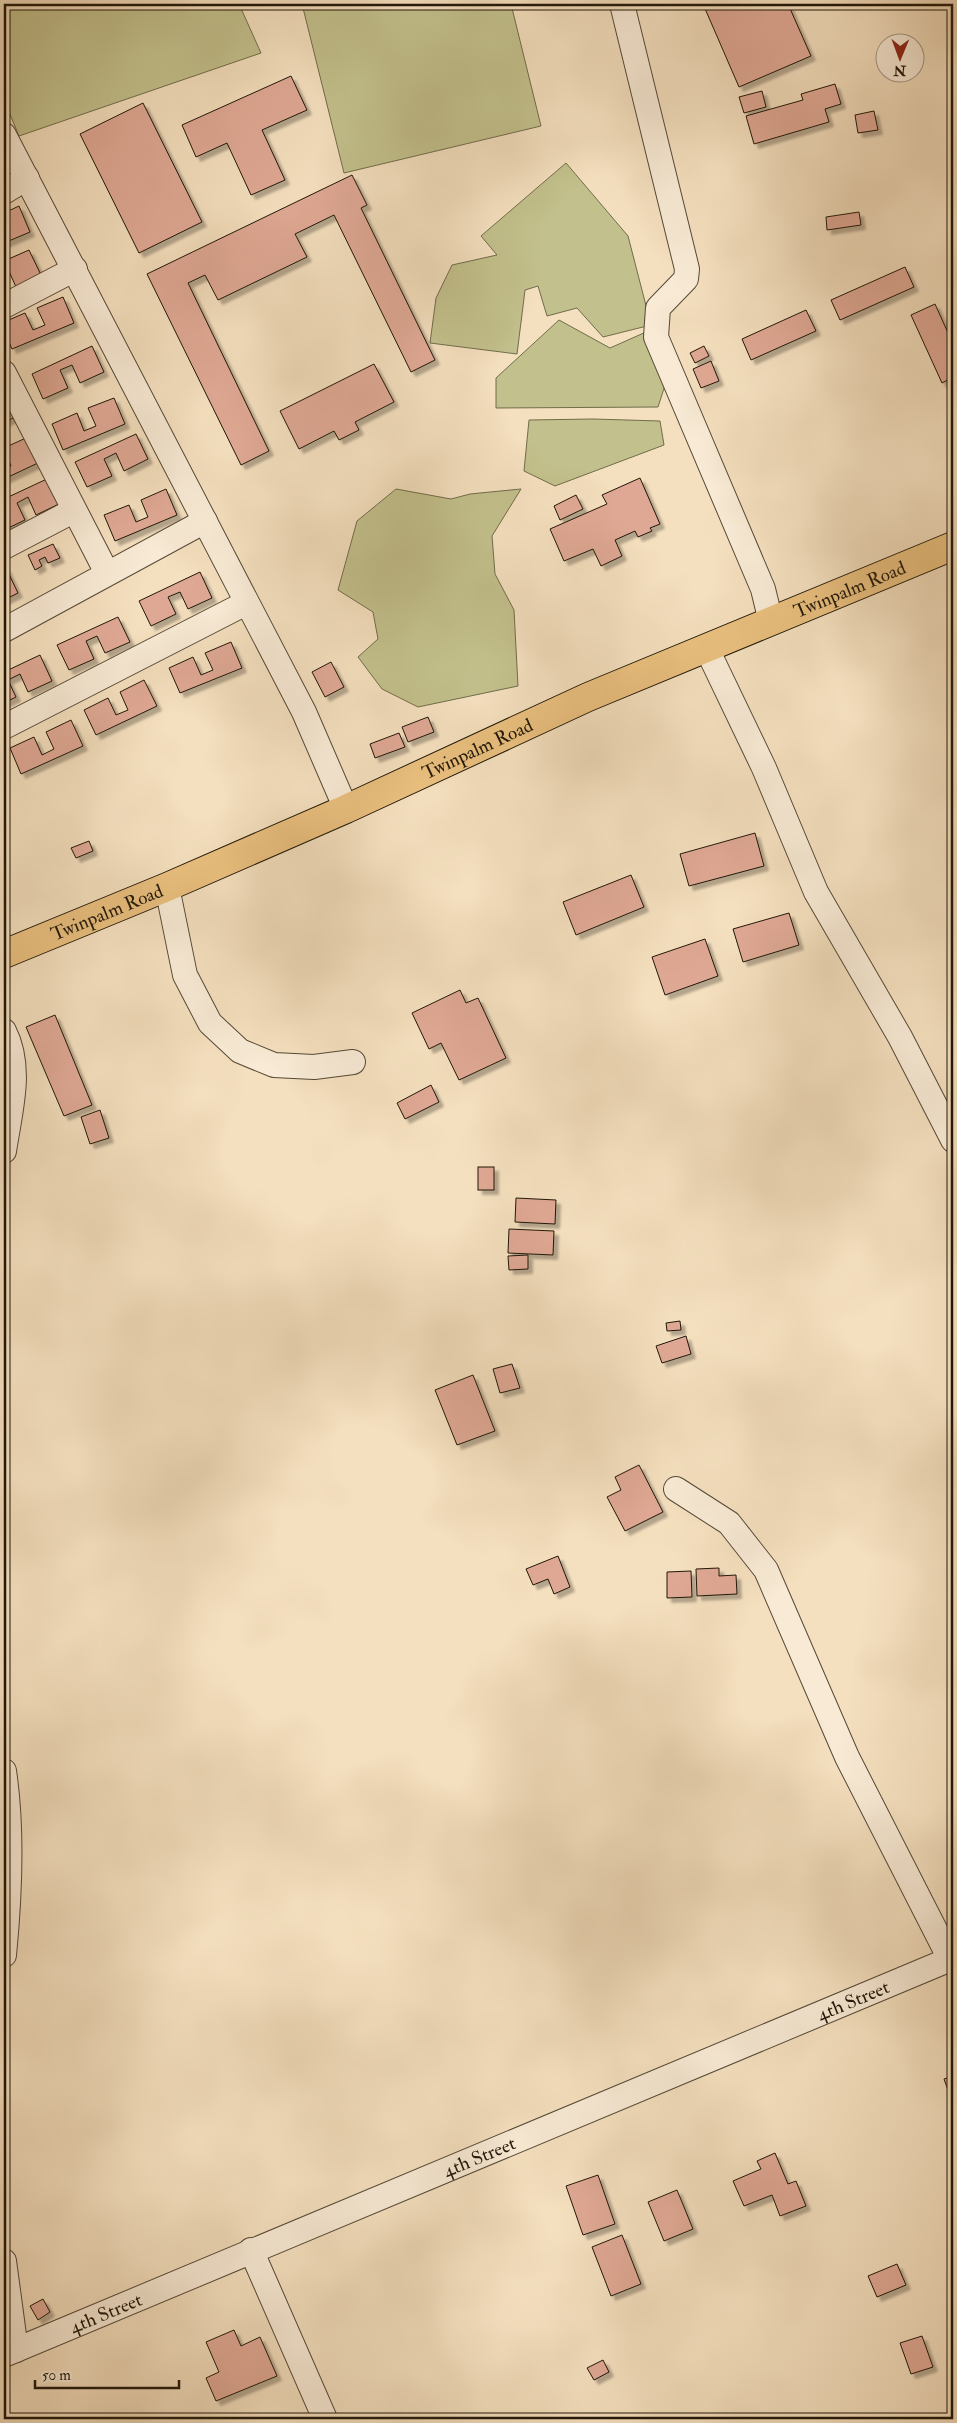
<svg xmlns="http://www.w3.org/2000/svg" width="957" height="2423" viewBox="0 0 957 2423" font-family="'IM FELL Double Pica',serif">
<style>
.green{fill:#c2c08c;stroke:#716c4a}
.building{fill:#dfa894;stroke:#201709;filter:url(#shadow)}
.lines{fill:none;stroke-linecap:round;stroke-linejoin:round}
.minor-casing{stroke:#554936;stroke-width:26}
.major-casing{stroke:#201709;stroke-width:30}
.minor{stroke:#f8ead5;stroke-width:24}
.major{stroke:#eac07f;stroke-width:28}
.labels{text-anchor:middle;stroke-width:4;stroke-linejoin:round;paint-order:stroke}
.street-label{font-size:19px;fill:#201709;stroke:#f8ead5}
</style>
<defs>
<filter id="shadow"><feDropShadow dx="4.5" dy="4.5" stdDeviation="1" flood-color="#0004"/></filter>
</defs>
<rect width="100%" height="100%" fill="#f4dfbe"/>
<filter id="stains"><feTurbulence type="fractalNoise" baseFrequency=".004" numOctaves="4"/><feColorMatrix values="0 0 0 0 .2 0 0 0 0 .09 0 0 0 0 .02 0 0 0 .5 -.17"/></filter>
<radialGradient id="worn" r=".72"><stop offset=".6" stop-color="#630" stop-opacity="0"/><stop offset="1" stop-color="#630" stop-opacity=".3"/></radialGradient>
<g class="green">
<polygon points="19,4 239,4 261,53 19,136 4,100 4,12"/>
<polygon points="302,4 511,4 541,126 344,173"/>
<polygon points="566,163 628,236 651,325 603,337 577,308 547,316 538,286 525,290 517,354 430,343 436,298 452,265 497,255 481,236"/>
<polygon points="559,320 610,348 646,332 667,379 658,407 496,408 496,378"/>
<polygon points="593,419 660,421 664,445 555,486 524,471 529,420"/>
<polygon points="396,489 451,499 470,494 521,489 492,536 495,574 514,610 518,686 418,707 382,689 358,657 378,639 373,612 338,590 357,521"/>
</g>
<g class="building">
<polygon points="703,4 788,4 811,56 739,87"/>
<polygon points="291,76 307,110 262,130 285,180 251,195 227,143 196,157 182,125"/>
<polygon points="835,84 841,104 825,109 829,122 754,144 746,116 803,100 801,94"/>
<polygon points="762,91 766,107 744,113 739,97"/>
<polygon points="143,103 202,222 139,253 80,134"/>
<polygon points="874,111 878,130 858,133 855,115"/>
<polygon points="352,175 367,205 361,208 435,360 411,372 334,215 295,234 307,257 218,300 205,275 188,283 269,451 241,465 147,274"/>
<polygon points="19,206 30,232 4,243 4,213"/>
<polygon points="859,212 861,225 827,230 826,217"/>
<polygon points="29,250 41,275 16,287 8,269 4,271 4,261"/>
<polygon points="905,267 914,287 840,320 831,300"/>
<polygon points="63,297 74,323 12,349 4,331 4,322 25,313 33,330 45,325 37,308"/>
<polygon points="935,304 953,344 953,377 942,383 911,315"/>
<polygon points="806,310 816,331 751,360 742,339"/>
<polygon points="92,346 104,372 80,383 72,365 60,370 68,388 43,399 32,374"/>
<polygon points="704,346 709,356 695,363 690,353"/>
<polygon points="711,361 719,381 701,388 693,369"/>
<polygon points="374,364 394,402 355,422 359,430 339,440 334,431 299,449 280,411"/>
<polygon points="4,391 18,416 4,422"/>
<polygon points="114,398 125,424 63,450 52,424 77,413 84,431 96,426 88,408"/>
<polygon points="136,434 148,459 124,471 116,453 104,459 112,476 87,487 75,462"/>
<polygon points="28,437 40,462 4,479 4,469 11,466 4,448"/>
<polygon points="49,478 61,503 36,515 28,497 17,503 25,520 4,530 4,499"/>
<polygon points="640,478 660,524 650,528 652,531 638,537 635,531 615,540 622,556 601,566 593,549 564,561 550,529 607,504 602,495"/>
<polygon points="166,489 177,515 115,541 104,515 129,505 136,522 148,517 141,500"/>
<polygon points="576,495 583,509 560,520 554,506"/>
<polygon points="53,544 60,558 48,563 45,557 39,560 42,566 35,570 28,555"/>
<polygon points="6,568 18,593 4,600 4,569"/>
<polygon points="200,572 212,598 188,609 180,592 168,597 176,614 151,626 139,601"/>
<polygon points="118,617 130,642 105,653 97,636 86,641 94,659 69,670 57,645"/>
<polygon points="231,642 242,668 180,693 169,668 193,657 201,675 213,670 205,653"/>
<polygon points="40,655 52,681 28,692 20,674 8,680 16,697 4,703 4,672"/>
<polygon points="331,662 344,687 325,697 312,672"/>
<polygon points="144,680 157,706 96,735 84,710 108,698 116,715 128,710 120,692"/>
<polygon points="428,717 434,732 408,742 402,727"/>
<polygon points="71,720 83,746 21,774 10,748 34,737 42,755 54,749 46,732"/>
<polygon points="399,733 405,747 375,758 370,744"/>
<polygon points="755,833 764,866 689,886 680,854"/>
<polygon points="89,841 93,851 76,858 71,848"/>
<polygon points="631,875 644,907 576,935 563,902"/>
<polygon points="789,913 799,945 743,962 733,929"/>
<polygon points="705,939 718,976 665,995 652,957"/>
<polygon points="460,990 466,1003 478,998 506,1058 459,1080 441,1043 429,1049 412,1013"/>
<polygon points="55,1015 92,1105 64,1116 26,1027"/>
<polygon points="431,1085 439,1102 405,1119 397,1103"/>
<polygon points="100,1110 109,1138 90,1144 81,1117"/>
<rect x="478" y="1167" width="16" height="23"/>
<polygon points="516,1198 556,1200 555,1224 515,1222"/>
<polygon points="509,1229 554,1231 553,1255 508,1253"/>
<polygon points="528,1255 528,1269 509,1270 508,1256"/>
<polygon points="680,1321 681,1330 667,1331 666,1323"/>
<polygon points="686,1336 691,1354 662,1363 656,1346"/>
<polygon points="512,1364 520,1388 500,1393 493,1369"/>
<polygon points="473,1375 495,1431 457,1445 435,1390"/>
<polygon points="639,1465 663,1512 625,1531 607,1497 621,1490 615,1477"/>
<polygon points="558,1556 570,1587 554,1594 548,1579 533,1585 526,1569"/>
<polygon points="719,1568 719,1576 736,1575 737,1594 697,1596 696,1569"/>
<polygon points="691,1571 692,1597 667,1598 667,1572"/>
<polygon points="953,2076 953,2104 944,2079"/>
<polygon points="775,2153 788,2184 796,2181 806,2206 780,2216 772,2195 744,2206 733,2181 761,2169 757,2161"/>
<polygon points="598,2175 615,2224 583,2235 566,2186"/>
<polygon points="677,2190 693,2229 664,2241 648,2202"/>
<polygon points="622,2235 641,2284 611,2296 592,2247"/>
<polygon points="897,2264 906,2285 877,2297 868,2276"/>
<polygon points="43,2299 50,2312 38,2320 30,2306"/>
<polygon points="234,2330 241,2346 260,2337 277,2376 216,2401 206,2378 219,2372 206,2342"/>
<polygon points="922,2336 933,2367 911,2374 900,2343"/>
<polygon points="603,2360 609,2372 594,2380 587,2368"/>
</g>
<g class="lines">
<g class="minor-casing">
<g id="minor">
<polyline points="622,4 687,269 686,279 658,308 656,337 763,589 771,622"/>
<polyline points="4,135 304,712 346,809"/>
<polyline points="4,192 27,178"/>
<polyline points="4,306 75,269"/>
<polyline points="4,373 107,573"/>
<polyline points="4,547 73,511"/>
<polyline points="4,630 205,521"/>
<polyline points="706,647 764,768 816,892 900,1037 953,1140"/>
<polyline points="4,727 246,603"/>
<polyline points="167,887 185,975 210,1023 240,1051 274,1065 314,1067 353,1062"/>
<path d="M4 1031C23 1068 10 1111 4 1151"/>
<polyline points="676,1489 729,1523 766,1570 847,1757 950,1959"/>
<path d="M4 1771C13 1831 10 1894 4 1955"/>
<polyline points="251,2250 325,2419"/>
<polyline points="4,2261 16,2350"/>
<path id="s1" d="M4 2355 953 1958"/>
</g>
</g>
<g class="major-casing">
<g id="major">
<path id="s2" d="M4 954 167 887 346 809 588 697 953 546"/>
</g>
</g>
<use href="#minor" class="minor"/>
<use href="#major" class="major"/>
</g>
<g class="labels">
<g class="street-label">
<text dy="7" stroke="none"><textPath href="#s2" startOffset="921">Twinpalm Road</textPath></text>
<text dy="7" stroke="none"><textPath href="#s2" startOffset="516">Twinpalm Road</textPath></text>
<text dy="7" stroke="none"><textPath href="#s2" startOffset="111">Twinpalm Road</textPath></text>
<text dy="7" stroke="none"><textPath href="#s1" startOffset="920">4th Street</textPath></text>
<text dy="7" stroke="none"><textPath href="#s1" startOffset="515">4th Street</textPath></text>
<text dy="7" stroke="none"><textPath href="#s1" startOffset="110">4th Street</textPath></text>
</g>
</g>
<rect width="957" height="2423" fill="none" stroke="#f4dfbe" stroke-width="20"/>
<rect x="5" y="5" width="947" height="2413" fill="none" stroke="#201709" stroke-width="2.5"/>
<rect x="10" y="10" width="937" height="2403" fill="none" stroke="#201709"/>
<g transform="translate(900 58) rotate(181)"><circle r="24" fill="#f8ead5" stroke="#a29683"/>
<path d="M0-4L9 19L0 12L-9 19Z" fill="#8f2418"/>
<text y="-8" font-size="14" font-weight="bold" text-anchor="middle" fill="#201709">N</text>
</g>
<path d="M35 2380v8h144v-8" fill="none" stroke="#201709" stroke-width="2.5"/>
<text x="42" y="2380" font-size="15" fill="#201709" stroke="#f8ead5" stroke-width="4" paint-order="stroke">50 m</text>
<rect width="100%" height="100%" filter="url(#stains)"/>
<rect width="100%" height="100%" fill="url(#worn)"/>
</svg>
